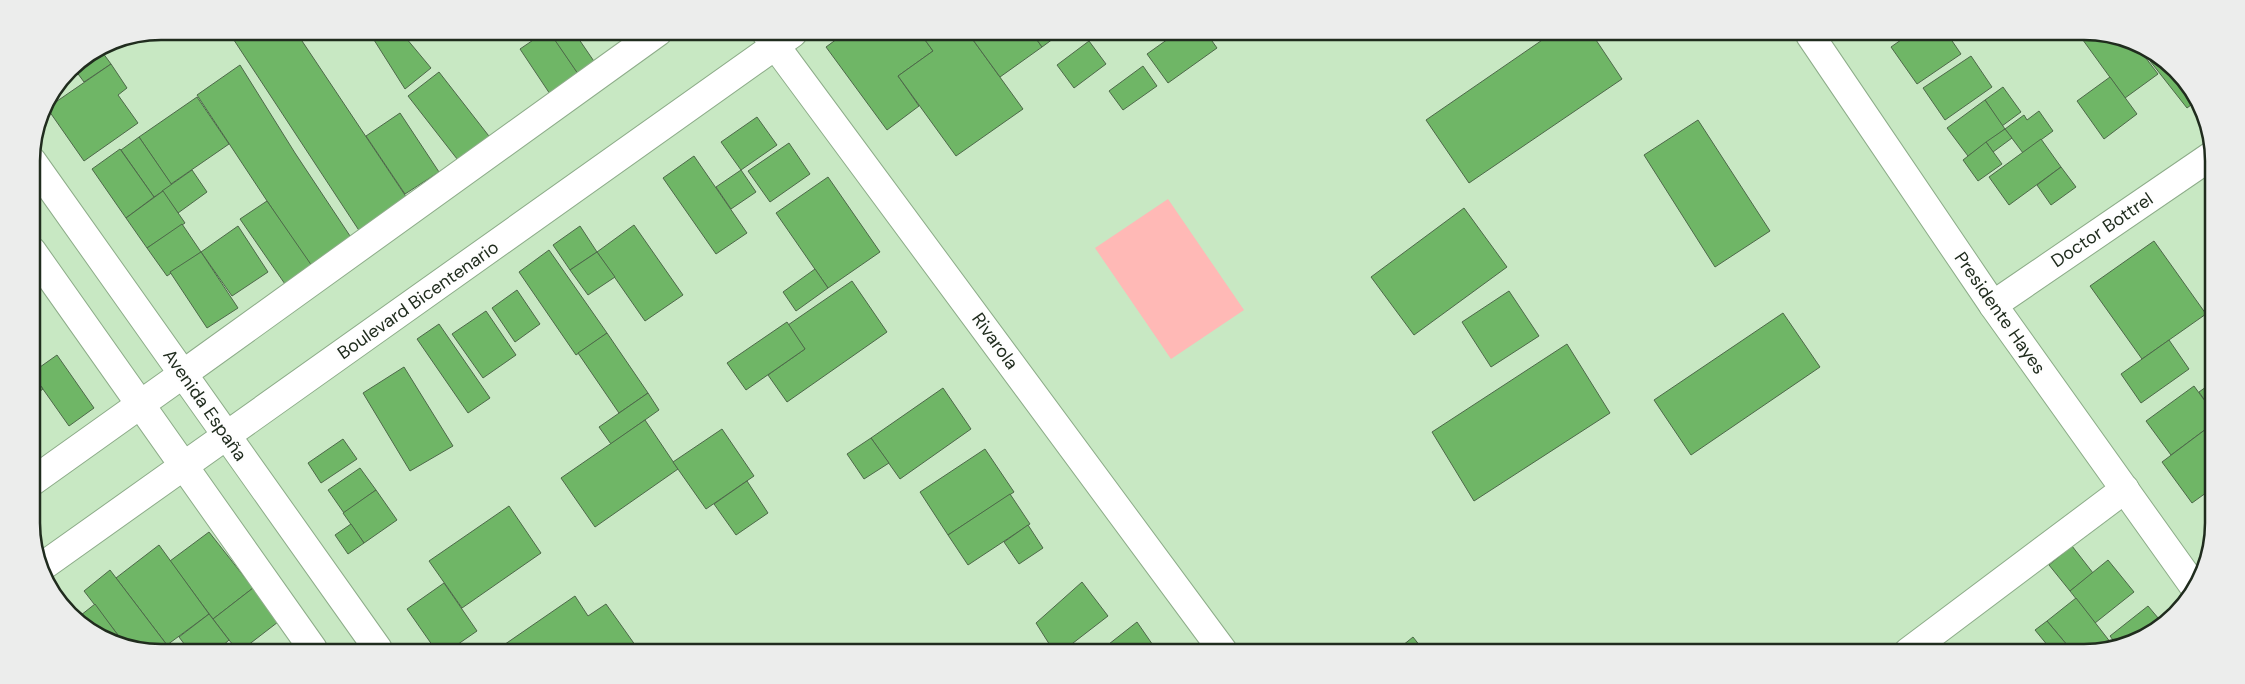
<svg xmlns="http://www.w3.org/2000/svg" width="2245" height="684" viewBox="0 0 2245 684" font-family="'DM Sans',sans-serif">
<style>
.green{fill:#ffb9b6}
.building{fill:#6fb666;stroke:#4d6949}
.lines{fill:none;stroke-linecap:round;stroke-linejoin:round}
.minor-casing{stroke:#8dac89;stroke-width:30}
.tertiary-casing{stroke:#8dac89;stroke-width:30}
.minor{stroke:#fff;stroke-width:28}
.tertiary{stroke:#fff;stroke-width:28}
.labels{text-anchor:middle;stroke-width:5;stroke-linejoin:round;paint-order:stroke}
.street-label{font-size:18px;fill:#202c1e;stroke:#fefefe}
.rim{fill:none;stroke:#202c1e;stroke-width:2.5}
</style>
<rect width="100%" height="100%" fill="#c8e8c3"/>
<polygon class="green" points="1168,199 1244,310 1171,359 1095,248"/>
<g class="building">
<polygon points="228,31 296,32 409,201 362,235"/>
<polygon points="369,32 401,32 431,68 405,89"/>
<polygon points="545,32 550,32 585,84 556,103 520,49"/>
<polygon points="574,32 602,73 585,84 550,33"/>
<polygon points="845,33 920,33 933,51 898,76 919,106 887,130 826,47"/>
<polygon points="920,33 968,33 1023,109 956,156 898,76 933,51"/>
<polygon points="968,33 1032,33 1042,47 1000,77"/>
<polygon points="1032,33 1061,33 1042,47"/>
<polygon points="1175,34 1207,34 1217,48 1168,83 1147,54"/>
<polygon points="1551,34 1592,34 1622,79 1469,183 1426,120"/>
<polygon points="1908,35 1948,35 1961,54 1917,84 1891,47"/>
<polygon points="2080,36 2117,36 2139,49 2158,74 2125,98"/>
<polygon points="1089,41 1106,64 1074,88 1057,65"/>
<polygon points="100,49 111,64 84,82 73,67"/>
<polygon points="1971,56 1992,87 1945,120 1923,88"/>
<polygon points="2154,58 2181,75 2195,102 2187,108 2150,61"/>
<polygon points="111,64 127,88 118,95 138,123 84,161 47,108"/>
<polygon points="240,65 295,153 356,245 314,272 197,95"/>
<polygon points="1143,66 1157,86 1123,110 1109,91"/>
<polygon points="439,72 492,140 461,164 408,96"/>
<polygon points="2110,77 2137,114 2104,139 2077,101"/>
<polygon points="2003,87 2021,112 2002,126 1985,100"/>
<polygon points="197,97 229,144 171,184 139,137"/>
<polygon points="1985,100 2005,129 1968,156 1947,128"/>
<polygon points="2039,111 2053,131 2023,153 2005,129 2024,115 2027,120"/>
<polygon points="400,113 439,172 405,194 366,136"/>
<polygon points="757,117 777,145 741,170 721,142"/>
<polygon points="1698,120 1770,231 1715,267 1644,155"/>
<polygon points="2005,129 2012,138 1993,152 1986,142"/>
<polygon points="139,137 172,185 154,197 121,150"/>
<polygon points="2041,139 2061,167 2009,205 1989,177"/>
<polygon points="1986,142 2002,164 1978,181 1963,160"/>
<polygon points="789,143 810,174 770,202 748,171"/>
<polygon points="120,149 154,197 126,218 92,169"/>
<polygon points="694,156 747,233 716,254 663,178"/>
<polygon points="2061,167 2076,187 2051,205 2037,185"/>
<polygon points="192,170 207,192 178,213 162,191"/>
<polygon points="741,170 756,192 731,209 716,187"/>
<polygon points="828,177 880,252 828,288 776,213"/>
<polygon points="163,191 185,223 147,248 126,218"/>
<polygon points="267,201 312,266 285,284 240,219"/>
<polygon points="1464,208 1507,267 1414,335 1371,277"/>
<polygon points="182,224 201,252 167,276 147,248"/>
<polygon points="634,225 683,295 645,321 597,252"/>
<polygon points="238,226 268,272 232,296 201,252"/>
<polygon points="580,226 597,252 570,270 553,245"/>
<polygon points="2154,241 2206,314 2142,359 2090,286"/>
<polygon points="549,250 607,333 576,355 519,272"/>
<polygon points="201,252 238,308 207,328 170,272"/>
<polygon points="597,252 615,277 588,295 570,270"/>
<polygon points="815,269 828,288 796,311 783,292"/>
<polygon points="852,281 887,332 787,402 768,375 805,349 788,325"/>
<polygon points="517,290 540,324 515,342 492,308"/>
<polygon points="1509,291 1539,336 1491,367 1462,322"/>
<polygon points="486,311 516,355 483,378 452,334"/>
<polygon points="1783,313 1820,367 1691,455 1654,400"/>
<polygon points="787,322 805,349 746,390 727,363"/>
<polygon points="439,324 490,398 468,413 417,339"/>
<polygon points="607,333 648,393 619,413 578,353"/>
<polygon points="2169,340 2189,369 2141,403 2121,374"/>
<polygon points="1567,344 1610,413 1474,501 1432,432"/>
<polygon points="57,355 94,408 69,426 33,375 33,372"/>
<polygon points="404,367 453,446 410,471 363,393"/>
<polygon points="33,375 43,389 33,396"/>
<polygon points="2210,384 2210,408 2199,392"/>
<polygon points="2194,386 2210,408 2210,426 2171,455 2146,421"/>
<polygon points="943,388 971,429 900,479 871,438"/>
<polygon points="648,393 659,410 611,444 599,427"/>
<polygon points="645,420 678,469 595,527 561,478"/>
<polygon points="2210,426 2210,490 2192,503 2162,462"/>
<polygon points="722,429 754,476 706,509 673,462"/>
<polygon points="871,438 889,463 864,479 847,454"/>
<polygon points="343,439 357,459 321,483 308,463"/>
<polygon points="985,449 1014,492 948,535 920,492"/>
<polygon points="360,468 376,490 344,513 328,490"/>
<polygon points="747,481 768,513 736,535 714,504"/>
<polygon points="376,490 397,520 364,543 343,513"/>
<polygon points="1010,494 1030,524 968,565 948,535"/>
<polygon points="509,506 541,553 462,608 429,561"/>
<polygon points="351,524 364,543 348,554 335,535"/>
<polygon points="1028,525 1043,548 1019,564 1004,542"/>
<polygon points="209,532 253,588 213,619 170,561"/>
<polygon points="159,545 209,614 167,645 116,578"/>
<polygon points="2072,546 2093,573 2070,591 2049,565"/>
<polygon points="2108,560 2134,592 2095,623 2070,591"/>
<polygon points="110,570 167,645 163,648 128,648 84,591"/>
<polygon points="1082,582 1108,616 1064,650 1053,650 1036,623"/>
<polygon points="444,583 477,631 451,649 435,649 407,609"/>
<polygon points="253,588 278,622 243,649 236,649 213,619"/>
<polygon points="575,596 588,616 606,604 638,649 498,649"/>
<polygon points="2076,598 2111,643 2106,647 2092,652 2073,652 2047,621"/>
<polygon points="95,604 126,646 125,647 76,619"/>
<polygon points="2148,606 2164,625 2116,644 2110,636"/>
<polygon points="209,614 229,640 219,649 188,649 179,637"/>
<polygon points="2047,621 2073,652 2053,652 2035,630"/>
<polygon points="1137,622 1157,651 1114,650 1109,644"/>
<polygon points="1413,637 1424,651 1397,651 1397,650"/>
</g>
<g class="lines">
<g class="minor-casing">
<g id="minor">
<polyline points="766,33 1223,651"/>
<polyline points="1810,35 1993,305 2195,588"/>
<polyline points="1993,305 2211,156"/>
<polyline points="33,481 183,374"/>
<polyline points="43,566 185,465"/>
<polyline points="1908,652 2125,489"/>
</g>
</g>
<g class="tertiary-casing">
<g id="tertiary">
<polyline points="32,161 378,649"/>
<polyline points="32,251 313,649"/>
<polyline points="183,374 658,32"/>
<polyline points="185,465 793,33"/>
</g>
</g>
<use href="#minor" class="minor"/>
<use href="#tertiary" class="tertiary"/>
</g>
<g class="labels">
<g class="street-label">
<text transform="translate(2102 230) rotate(-34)" y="6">Doctor Bottrel</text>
<text transform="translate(418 300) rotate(-35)" y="6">Boulevard Bicentenario</text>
<text transform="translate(2000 313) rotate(55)" y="6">Presidente Hayes</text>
<text transform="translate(995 341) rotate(54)" y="6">Rivarola</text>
<text transform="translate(205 405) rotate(55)" y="6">Avenida España</text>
</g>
</g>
<path d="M0 0H2245V684H0ZM161 40H2084A121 121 0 0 1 2205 161V523A121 121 0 0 1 2084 644H161A121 121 0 0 1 40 523V161A121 121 0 0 1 161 40Z" fill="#ecedec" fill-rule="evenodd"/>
<path class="rim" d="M161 40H2084A121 121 0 0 1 2205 161V523A121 121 0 0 1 2084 644H161A121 121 0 0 1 40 523V161A121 121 0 0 1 161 40Z"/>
</svg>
